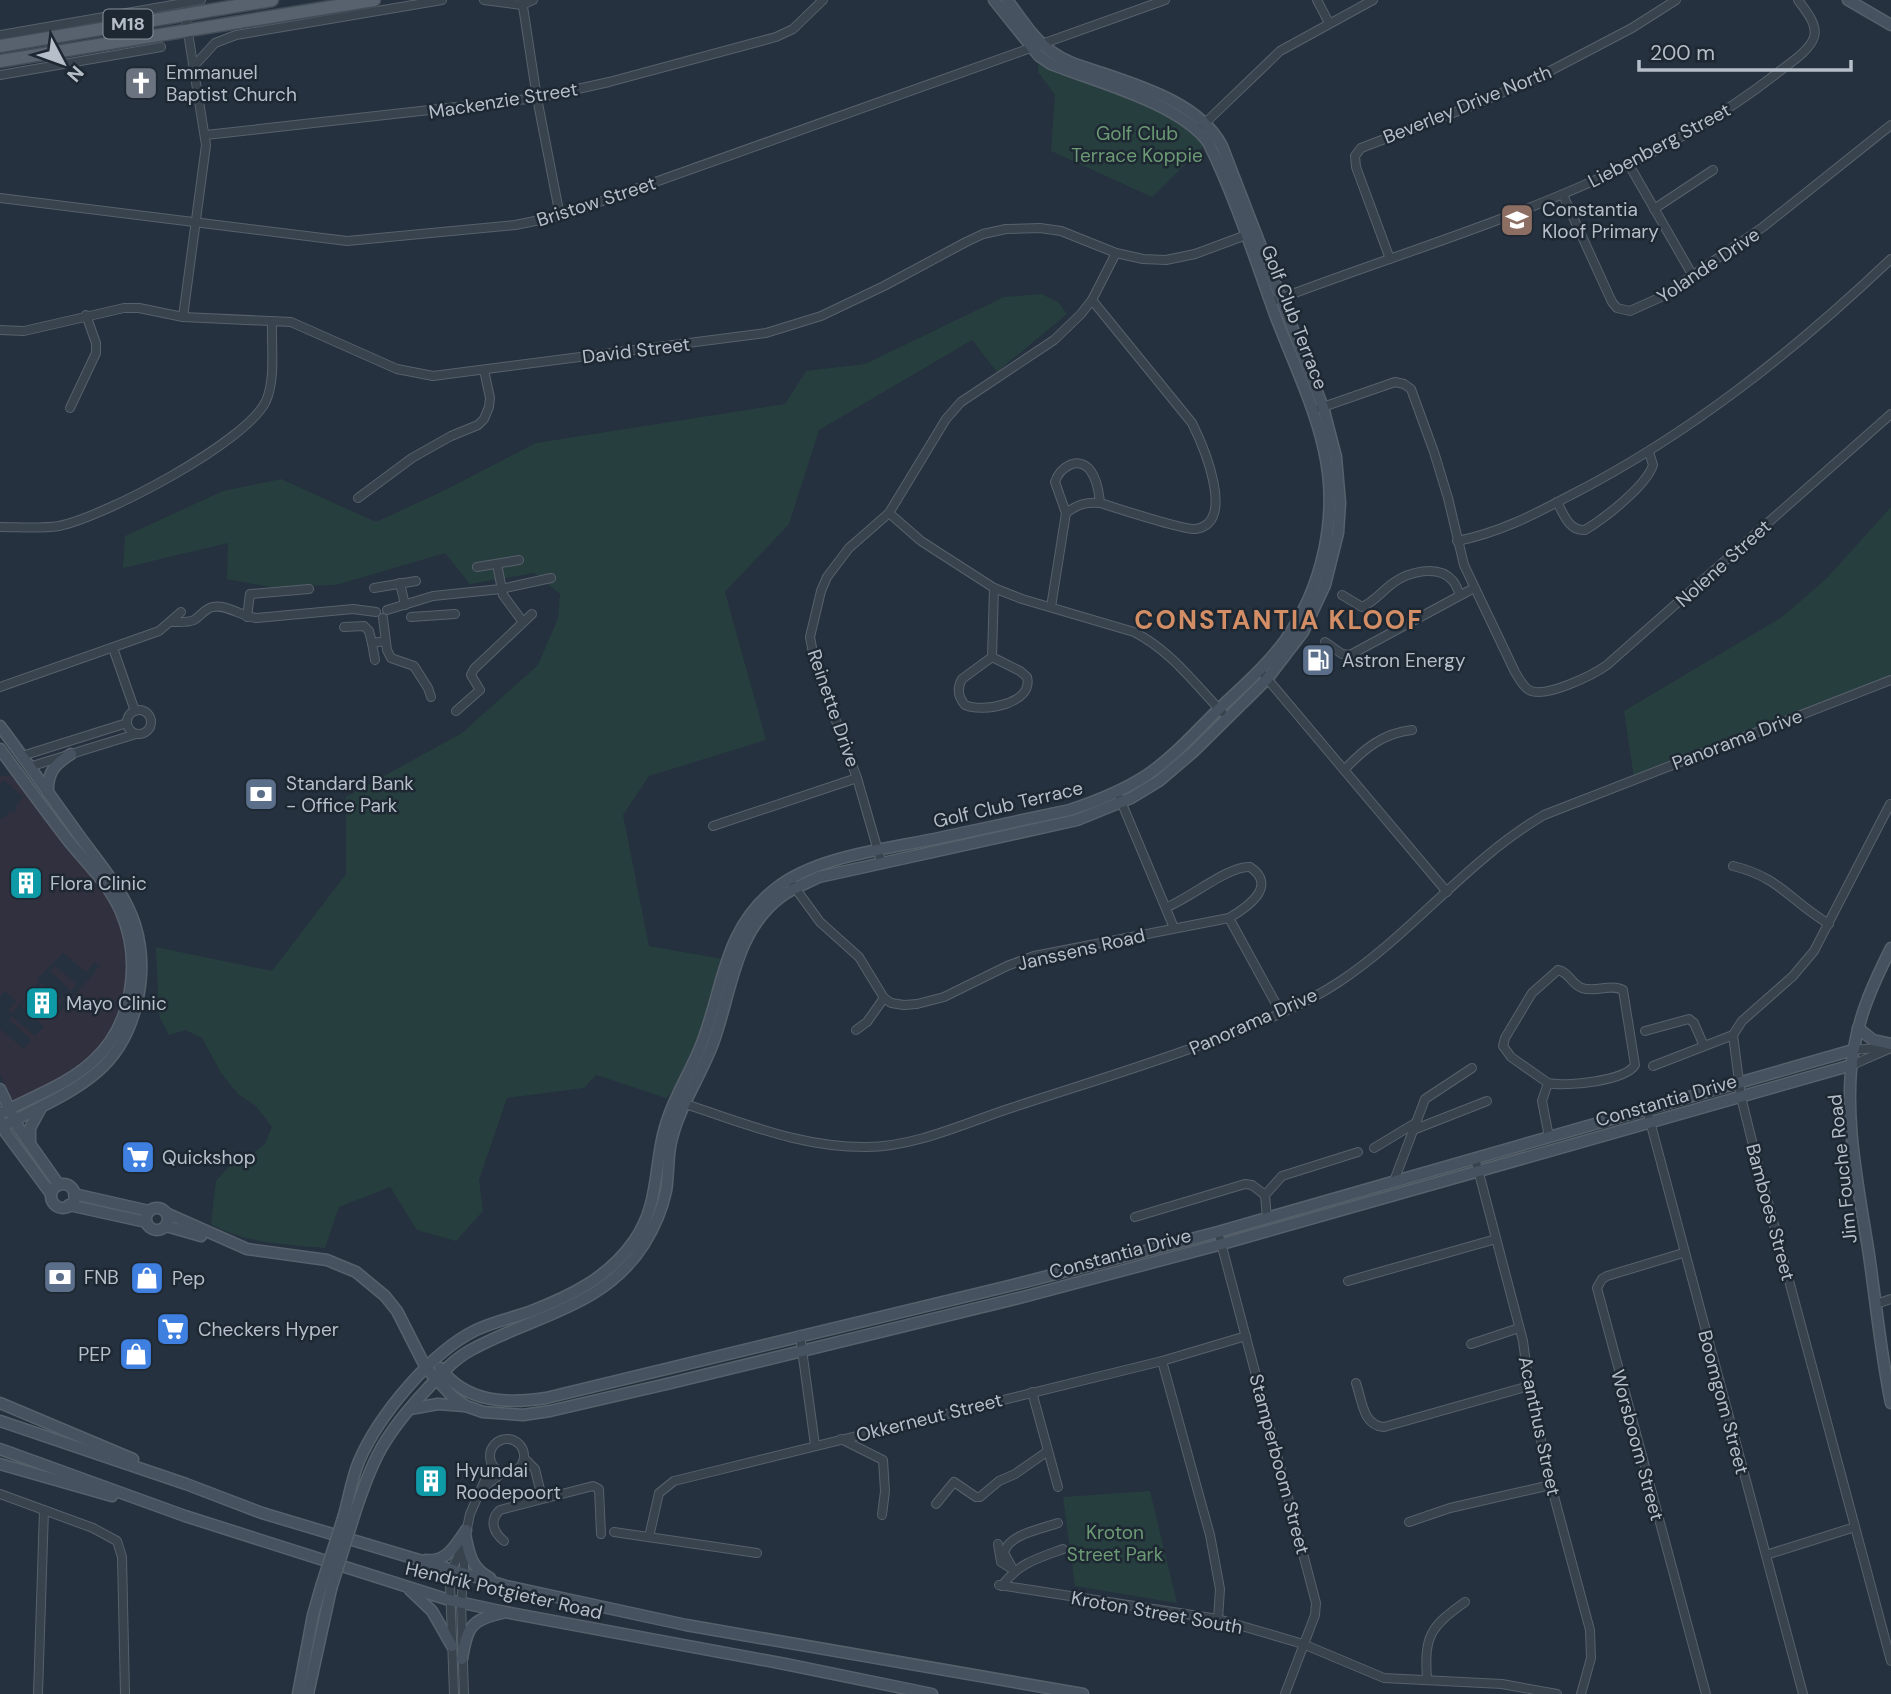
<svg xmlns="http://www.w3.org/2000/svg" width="1891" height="1694" viewBox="0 0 1891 1694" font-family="'DM Sans',sans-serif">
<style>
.medical{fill:#31303f}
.green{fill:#273e3f}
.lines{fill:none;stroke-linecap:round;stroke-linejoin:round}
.street-casing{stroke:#57616c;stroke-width:10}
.secondary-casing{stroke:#57616c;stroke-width:13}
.primary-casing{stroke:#424c57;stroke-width:15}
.street{stroke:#39434e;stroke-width:8}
.secondary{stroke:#475261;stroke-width:10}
.primary{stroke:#57626e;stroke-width:12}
.secondary-bridge-casing{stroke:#57616c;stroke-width:13;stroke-linecap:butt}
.secondary-bridge{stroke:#475261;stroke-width:10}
.labels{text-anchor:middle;stroke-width:5;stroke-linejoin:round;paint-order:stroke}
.shield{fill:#1e2833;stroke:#88919c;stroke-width:2}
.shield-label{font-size:18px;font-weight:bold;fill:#b5bec9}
.poi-label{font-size:19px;fill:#b5bec9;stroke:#1e2833;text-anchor:start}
.street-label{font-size:19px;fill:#b5bec9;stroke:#1e2833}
.park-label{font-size:19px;fill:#6c9a74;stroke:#1e2833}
.district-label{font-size:26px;font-weight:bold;letter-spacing:2px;fill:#d48e65;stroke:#1e2833}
</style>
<rect width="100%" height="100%" fill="#25313e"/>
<polygon class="medical" points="11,775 98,881 115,908 126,947 127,984 117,1019 97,1050 66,1074 14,1102 0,1075 0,1029 24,1049 31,1040 9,1020 12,1016 35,1036 44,1027 21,1006 27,999 47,1016 55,1006 36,989 41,983 61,1000 70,990 50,971 55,966 77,984 49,1016 53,1020 100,966 95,962 86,972 63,953 37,979 39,982 12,1013 8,1010 16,1001 5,991 0,996 0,817 3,819 11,811 14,813 17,809 15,807 23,797 4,780 0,784 0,776"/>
<g class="green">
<polygon points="1039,56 1159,107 1208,142 1152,197 1051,151 1055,95 1038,72"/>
<path d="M1042 294 1059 303 1067 314 997 372 972 340 819 430 789 524 725 592 766 740 649 776 623 815 649 946 723 959C713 995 693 1073 666 1098L596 1075 584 1088 507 1098 479 1180 483 1211 456 1241 417 1230 390 1187 339 1207 325 1248C287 1244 246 1244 211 1224L216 1181 233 1162 249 1157 265 1144 272 1127 256 1106 238 1094 221 1073 202 1038 185 1030 169 1035 159 1016 156 947 272 971 346 874V797L462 733 538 665 558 618 560 594 534 573 470 584 445 553 336 585 270 587 227 579 228 543 123 568 125 536 223 491 281 479 376 522 443 491 536 443 785 404 806 371 865 364 1004 297Z"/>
<polygon points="1891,507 1891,676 1634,778 1624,711 1782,617 1826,579"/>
<polygon points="1150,1491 1177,1603 1075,1586 1063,1497"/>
</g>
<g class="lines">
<g class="street-casing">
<g id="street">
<polyline points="484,0 522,5 533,0"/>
<polyline points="522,0 537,98 560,216"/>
<polyline points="1317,0 1329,23"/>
<polyline points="0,35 201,0"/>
<polyline points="194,66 215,43 236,35 442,0"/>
<polyline points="0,75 161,47"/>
<polyline points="1202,126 1280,51 1373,0"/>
<polyline points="206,135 537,98 609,82 776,37 793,29 823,0"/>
<polyline points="1628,163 1693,276"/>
<polyline points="1563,195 1612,302 1617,308 1630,311 1661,297 1763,227 1891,125"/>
<polyline points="0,198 347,241 515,225 560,216 1165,0"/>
<polyline points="1654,209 1713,170"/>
<polyline points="1390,259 1356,167 1355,156 1361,148 1479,103 1548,72 1632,28 1676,0"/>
<path d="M1271 302C1443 236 1629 189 1776 74 1788 64 1809 52 1814 37 1818 24 1805 10 1798 0"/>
<polyline points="183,317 206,145 185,14"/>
<polyline points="0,330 24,331 124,308 139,308 183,317 291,322 397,369 433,376 766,333 821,316 884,286 966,242 983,234 1006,229 1040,228 1061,231 1116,253 1143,259 1166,260 1195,254 1249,234"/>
<polyline points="70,408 96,353 96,343 86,315"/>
<path d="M1320 408 1395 382 1404 384 1411 389 1434 452 1448 498 1464 565 1515 672C1519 678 1522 686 1529 690 1545 699 1593 675 1607 665L1891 414"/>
<polyline points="358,498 412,458 451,436 478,425 484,419 489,407 490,398 484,370"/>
<path d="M1557 502C1564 515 1569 531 1585 530 1605 518 1646 486 1653 465L1649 452"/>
<path d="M889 513 921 541 994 588 1022 599 1134 632C1170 650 1194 683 1222 712"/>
<path d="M1066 513 1055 482C1059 468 1078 455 1090 470 1097 479 1099 492 1100 503"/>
<path d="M0 527C19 527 39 529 59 526 104 517 247 442 266 401 276 378 271 346 272 321"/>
<path d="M1457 541C1499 533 1533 515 1571 495 1690 434 1794 351 1891 259"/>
<polyline points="497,564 503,595 523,622"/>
<polyline points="477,567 519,560"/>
<polyline points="400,583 405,605"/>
<polyline points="374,588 416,581"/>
<path d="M1342 595 1362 607C1374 602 1382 591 1393 583 1408 572 1438 564 1452 580 1456 584 1458 590 1460 595"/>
<path d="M1051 607 1066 513C1078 504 1086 502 1100 503 1117 508 1182 530 1195 529 1238 524 1202 443 1192 423L1092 300"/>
<polyline points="387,610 433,596 501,589 551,578"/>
<polyline points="247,617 250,594 309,589"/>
<polyline points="411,617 455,614"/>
<polyline points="383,618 387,650 391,658 414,666 428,688 431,697"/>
<path d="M171 622C179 622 187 623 194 620 201 616 205 608 213 607 227 604 242 617 257 618L353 609 376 612"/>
<polyline points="344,627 364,626 369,631 372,643 385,641"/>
<polyline points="1325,642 1342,654 1350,655 1474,588"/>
<polyline points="372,643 375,660"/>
<polyline points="113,648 135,711"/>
<path d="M992 657 1020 671 1027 677C1034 704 982 713 965 705 958 697 957 688 962 679L992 657 994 588"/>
<polyline points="1264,675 1447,892"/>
<polyline points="0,687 159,631 181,612"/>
<circle cx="139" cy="722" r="12"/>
<polyline points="456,711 480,690 471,675 474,669 532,614"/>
<polyline points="22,756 127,723"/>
<polyline points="29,767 136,734"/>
<path d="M1344 770C1364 749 1383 733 1412 730"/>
<polyline points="1120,799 1174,928"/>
<polyline points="1890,804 1814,951 1793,976 1742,1021 1733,1035 1741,1097 1758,1165 1891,1661"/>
<polyline points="713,826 857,778"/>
<polyline points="881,861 857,778 818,672 813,653 810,637 821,591 827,577 849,548 889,513 946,419 961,402 1054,340 1081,314 1092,300 1116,253"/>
<path d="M1733 866C1780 877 1791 902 1829 924"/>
<path d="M793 885 820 922 859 957 884 998 891 1003 904 1005 917 1004 944 997 1007 966 1034 956 1229 918C1248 907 1278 886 1250 867 1230 865 1190 898 1167 907"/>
<polyline points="1229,918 1281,1013"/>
<polyline points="856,1030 867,1022 884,998"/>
<polyline points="1645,1031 1689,1019 1694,1023 1704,1046"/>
<polyline points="1853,1050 1889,1047"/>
<polyline points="1852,1065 1891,1048"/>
<polyline points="1653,1066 1733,1035"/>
<path d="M1548 1083 1511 1057 1503 1046 1505 1038 1532 993 1558 970C1569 972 1571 984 1582 988 1595 993 1610 983 1623 990L1635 1065C1625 1081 1566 1087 1548 1083L1542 1101 1549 1137"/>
<path d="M682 1103C745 1123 798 1147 866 1147 916 1147 967 1122 1014 1107 1081 1085 1148 1065 1214 1040 1257 1024 1301 1007 1339 982 1413 933 1467 860 1544 815L1891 680"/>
<polyline points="1647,1110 1803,1694"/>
<polyline points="1413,1130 1487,1101"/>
<polyline points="1374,1148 1417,1122"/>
<polyline points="1475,1158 1523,1341 1529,1386 1551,1485 1590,1630 1591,1658 1581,1694"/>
<polyline points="1394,1181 1425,1099 1472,1068"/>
<polyline points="1135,1217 1245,1184 1252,1185 1265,1195"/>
<polyline points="1267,1218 1265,1195 1282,1176 1358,1152"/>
<polyline points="1220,1239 1316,1603 1315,1615 1285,1694"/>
<polyline points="1683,1253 1607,1276 1602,1279 1597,1288 1706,1694"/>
<polyline points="1348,1281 1496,1239"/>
<polyline points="1876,1304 1891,1299"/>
<polyline points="800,1335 815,1445"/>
<polyline points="1471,1344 1519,1328"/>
<polyline points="1162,1361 1210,1535 1220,1589 1218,1619"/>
<path d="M1356 1383C1362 1400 1363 1426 1384 1427L1529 1386"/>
<polyline points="1032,1392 1058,1487"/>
<polyline points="841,1439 883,1460 885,1491 882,1515"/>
<circle cx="507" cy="1456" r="17"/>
<polyline points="524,1458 535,1469 542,1498"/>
<polyline points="483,1488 503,1472"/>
<polyline points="0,1494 93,1528 117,1541 122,1557 125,1694"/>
<polyline points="936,1504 954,1482 976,1497 980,1497 999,1481 1015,1474 1048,1451"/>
<polyline points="1409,1522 1450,1508 1551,1485"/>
<polyline points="614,1532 757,1553"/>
<polyline points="649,1537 659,1493 674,1481 1162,1361 1246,1336"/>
<path d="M504 1541C493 1532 489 1520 500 1510L593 1486 599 1489 601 1534"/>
<polyline points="998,1544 1001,1562 1009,1567"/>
<polyline points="1766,1555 1855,1527"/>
<path d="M1014 1571 1004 1553C1008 1534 1042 1529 1058 1523"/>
<polyline points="999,1585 1218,1619 1303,1644 1384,1678 1502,1684 1557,1694"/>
<path d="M1002 1586C1017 1564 1038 1558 1063 1549"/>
<path d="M1427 1679C1424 1636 1430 1627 1465 1602"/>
<polyline points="38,1694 44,1510"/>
<polyline points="454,1694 450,1584 451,1571 463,1546"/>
<polyline points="464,1694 461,1602 464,1575 464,1543 470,1514 492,1464"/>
</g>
</g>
<g class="secondary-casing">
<g id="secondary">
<polyline points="1848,0 1891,25"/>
<path d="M0 726C27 762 52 798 78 834 98 862 125 892 135 925 150 973 137 1038 97 1072 69 1096 32 1110 0 1128"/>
<path d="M0 749C22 779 44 809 67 839 86 863 109 884 121 912 142 961 133 1025 93 1061 67 1085 31 1097 0 1114"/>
<path d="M48 793C47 772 55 764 71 754"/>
<path d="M1891 948C1875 980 1860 1012 1854 1048 1842 1112 1859 1190 1869 1255 1876 1303 1881 1355 1891 1403"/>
<polyline points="1858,1028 1873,1040 1891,1044"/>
<polyline points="0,1089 18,1127 59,1185"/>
<polyline points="1,1122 6,1133 51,1194"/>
<polyline points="30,1143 30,1128 42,1106"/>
<circle cx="63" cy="1196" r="12"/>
<polyline points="74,1194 149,1211"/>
<polyline points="69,1205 146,1222"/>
<circle cx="157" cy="1219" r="11"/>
<polyline points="168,1214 247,1249 327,1260 356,1272 385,1296 397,1311 426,1368 452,1396 466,1406 483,1412 523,1415 550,1411 671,1383 1023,1297 1222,1244 1852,1065"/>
<polyline points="166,1226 201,1236"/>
<path d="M440 1368C466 1403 507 1404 546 1398L1013 1285 1218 1232 1853 1050"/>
<polyline points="0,1403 133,1459"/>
<polyline points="410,1409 438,1404 464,1406"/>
<polyline points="0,1421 186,1484 262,1513 506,1586 686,1625 1083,1694"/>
<polyline points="0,1449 185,1516 449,1600 505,1612 785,1664 932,1694"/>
<polyline points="0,1464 112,1496"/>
<path d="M344 1515C349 1497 352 1478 359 1461 379 1415 431 1352 476 1330 493 1322 512 1318 529 1312 571 1296 608 1278 634 1241 658 1206 654 1174 663 1135 670 1104 688 1077 700 1048 724 989 722 931 775 889 816 856 887 849 939 838 982 829 1026 819 1070 810 1097 801 1123 791 1147 775 1175 756 1197 730 1221 707 1243 686 1266 666 1284 642 1323 587 1339 515 1324 450 1315 408 1293 361 1277 320 1256 262 1235 196 1208 142 1179 103 1096 82 1051 64L1039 56 994 0"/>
<path d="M353 1519C372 1459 384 1435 428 1388 441 1374 454 1359 471 1350 532 1316 604 1308 644 1244 654 1228 662 1210 666 1191 669 1174 667 1155 672 1138 680 1106 700 1077 712 1046 732 994 733 932 782 896 793 888 807 883 819 877L1077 820 1131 798 1159 781 1193 752 1267 679 1303 632 1325 585 1338 533 1340 503 1336 457 1323 407 1222 146C1201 105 1144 87 1102 73 1085 67 1067 63 1052 52 1034 40 1021 18 1007 0"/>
<path d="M465 1534C469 1554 471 1568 490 1578"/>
<path d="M426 1560C446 1563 456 1545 466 1530"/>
<polyline points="410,1590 432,1611 452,1646"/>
<path d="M462 1659C467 1628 470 1620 502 1613"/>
<polyline points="298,1694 313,1615 321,1587"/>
<polyline points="308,1694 331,1589"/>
</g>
</g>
<g class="primary-casing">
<g id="primary">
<polyline points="0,46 272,0"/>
<polyline points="0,61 374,0"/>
</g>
</g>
<use href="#street" class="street"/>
<use href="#secondary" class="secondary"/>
<use href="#primary" class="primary"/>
<g class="secondary-bridge-casing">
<g id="secondary-bridge">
<polyline points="321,1587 344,1515"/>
<polyline points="331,1589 353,1519"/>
</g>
</g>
<use href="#secondary-bridge" class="secondary-bridge"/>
</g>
<defs>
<g id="church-square" transform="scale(1.75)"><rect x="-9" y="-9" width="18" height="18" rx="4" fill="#6b7280" stroke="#1e2833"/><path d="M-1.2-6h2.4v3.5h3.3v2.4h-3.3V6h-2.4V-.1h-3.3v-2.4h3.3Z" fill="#fff"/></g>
<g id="school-square" transform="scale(1.75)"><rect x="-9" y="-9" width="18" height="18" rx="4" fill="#8d6e63" stroke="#1e2833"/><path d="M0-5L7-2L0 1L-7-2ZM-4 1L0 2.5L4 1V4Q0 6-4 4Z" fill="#fff"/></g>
<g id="fuel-square" transform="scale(1.75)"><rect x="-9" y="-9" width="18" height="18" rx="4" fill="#5c6f8a" stroke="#1e2833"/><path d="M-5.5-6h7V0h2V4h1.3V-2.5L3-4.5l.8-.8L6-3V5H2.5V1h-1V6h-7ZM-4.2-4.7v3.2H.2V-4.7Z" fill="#fff"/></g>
<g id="bank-square" transform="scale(1.75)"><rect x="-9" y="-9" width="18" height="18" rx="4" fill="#5c6f8a" stroke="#1e2833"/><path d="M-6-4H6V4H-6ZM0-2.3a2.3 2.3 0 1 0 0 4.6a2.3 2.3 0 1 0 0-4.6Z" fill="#fff"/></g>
<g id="building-square" transform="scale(1.75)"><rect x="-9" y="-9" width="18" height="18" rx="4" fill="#0f9aa8" stroke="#1e2833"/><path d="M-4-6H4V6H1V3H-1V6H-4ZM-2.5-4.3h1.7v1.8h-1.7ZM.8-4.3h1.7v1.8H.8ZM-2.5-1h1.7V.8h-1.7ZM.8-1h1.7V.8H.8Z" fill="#fff"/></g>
<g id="supermarket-square" transform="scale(1.75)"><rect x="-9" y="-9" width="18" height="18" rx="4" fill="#3f7fe0" stroke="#1e2833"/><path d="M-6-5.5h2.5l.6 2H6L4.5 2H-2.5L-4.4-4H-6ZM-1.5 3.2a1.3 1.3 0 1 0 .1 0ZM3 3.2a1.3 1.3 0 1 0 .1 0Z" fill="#fff"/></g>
<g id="shop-square" transform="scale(1.75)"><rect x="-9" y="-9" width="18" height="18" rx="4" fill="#3f7fe0" stroke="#1e2833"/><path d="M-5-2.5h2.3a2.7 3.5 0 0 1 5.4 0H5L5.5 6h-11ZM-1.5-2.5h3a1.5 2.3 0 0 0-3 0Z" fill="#fff"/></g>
</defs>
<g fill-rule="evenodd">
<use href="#church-square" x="141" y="83"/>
<use href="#school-square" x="1517" y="220"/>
<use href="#fuel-square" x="1318" y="660"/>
<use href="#bank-square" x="261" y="794"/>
<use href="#building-square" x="26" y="883"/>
<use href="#building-square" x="42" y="1003"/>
<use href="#supermarket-square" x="138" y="1157"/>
<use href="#bank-square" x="60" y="1277"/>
<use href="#shop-square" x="147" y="1278"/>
<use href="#supermarket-square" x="173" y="1329"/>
<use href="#shop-square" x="136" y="1354"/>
<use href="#building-square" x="431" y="1481"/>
</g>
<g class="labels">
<rect class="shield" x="103.5" y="9.5" width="49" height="29" rx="5"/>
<g class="shield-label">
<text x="128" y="30">M18</text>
</g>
<g class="poi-label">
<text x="166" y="79">Emmanuel<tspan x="166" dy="22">Baptist Church</tspan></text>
<text x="1542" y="216">Constantia<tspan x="1542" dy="22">Kloof Primary</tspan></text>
<text x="1342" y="667">Astron Energy</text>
<text x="286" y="790">Standard Bank<tspan x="286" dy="22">- Office Park</tspan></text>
<text x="50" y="890">Flora Clinic</text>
<text x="66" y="1010">Mayo Clinic</text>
<text x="162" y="1164">Quickshop</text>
<text x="84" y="1284">FNB</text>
<text x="172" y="1285">Pep</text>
<text x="198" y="1336">Checkers Hyper</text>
<text x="111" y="1361" text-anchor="end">PEP</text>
<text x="456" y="1477">Hyundai<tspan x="456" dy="22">Roodepoort</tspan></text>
</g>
<g class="street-label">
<text transform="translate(503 100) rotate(-9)" y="7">Mackenzie Street</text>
<text transform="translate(1467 104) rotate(-22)" y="7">Beverley Drive North</text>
<text transform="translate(1659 145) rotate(-28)" y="7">Liebenberg Street</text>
<text transform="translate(596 201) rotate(-18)" y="7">Bristow Street</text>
<text transform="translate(1708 265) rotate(-34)" y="7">Yolande Drive</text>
<text transform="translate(1295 317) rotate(69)" y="7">Golf Club Terrace</text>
<text transform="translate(636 350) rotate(-7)" y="7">David Street</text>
<text transform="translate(1723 563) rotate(-42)" y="7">Nolene Street</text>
<text transform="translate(834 708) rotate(71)" y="7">Reinette Drive</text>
<text transform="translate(1737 739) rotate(-21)" y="7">Panorama Drive</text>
<text transform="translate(1008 804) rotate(-13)" y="7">Golf Club Terrace</text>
<text transform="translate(1081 949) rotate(-13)" y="7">Janssens Road</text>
<text transform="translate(1253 1021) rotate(-24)" y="7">Panorama Drive</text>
<text transform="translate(1666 1100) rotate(-16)" y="7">Constantia Drive</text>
<text transform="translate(1842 1169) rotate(-96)" y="7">Jim Fouche Road</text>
<text transform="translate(1771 1212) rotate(75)" y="7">Bamboes Street</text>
<text transform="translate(1120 1253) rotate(-15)" y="7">Constantia Drive</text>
<text transform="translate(1724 1402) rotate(75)" y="7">Boomgom Street</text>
<text transform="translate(929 1417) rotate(-14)" y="7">Okkerneut Street</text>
<text transform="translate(1540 1426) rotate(78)" y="7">Acanthus Street</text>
<text transform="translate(1638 1445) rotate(75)" y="7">Worsboom Street</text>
<text transform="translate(1280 1464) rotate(75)" y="7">Stamperboom Street</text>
<text transform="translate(504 1590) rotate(13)" y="7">Hendrik Potgieter Road</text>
<text transform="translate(1157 1612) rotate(10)" y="7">Kroton Street South</text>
</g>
<g class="park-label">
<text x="1137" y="140">Golf Club<tspan x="1137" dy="22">Terrace Koppie</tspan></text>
<text x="1115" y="1539">Kroton<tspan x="1115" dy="22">Street Park</tspan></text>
</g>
<g class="district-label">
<text x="1279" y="629">CONSTANTIA KLOOF</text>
</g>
</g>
<g transform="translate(63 63) rotate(131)" stroke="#1e2833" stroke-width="5" paint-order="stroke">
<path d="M0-5L12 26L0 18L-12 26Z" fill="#b5bec9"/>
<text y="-10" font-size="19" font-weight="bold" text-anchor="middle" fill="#b5bec9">N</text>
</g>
<path d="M1639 60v10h212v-10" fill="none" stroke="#b5bec9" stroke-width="3.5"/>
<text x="1650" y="60" font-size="21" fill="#b5bec9" stroke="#1e2833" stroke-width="5" paint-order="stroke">200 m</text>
</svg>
